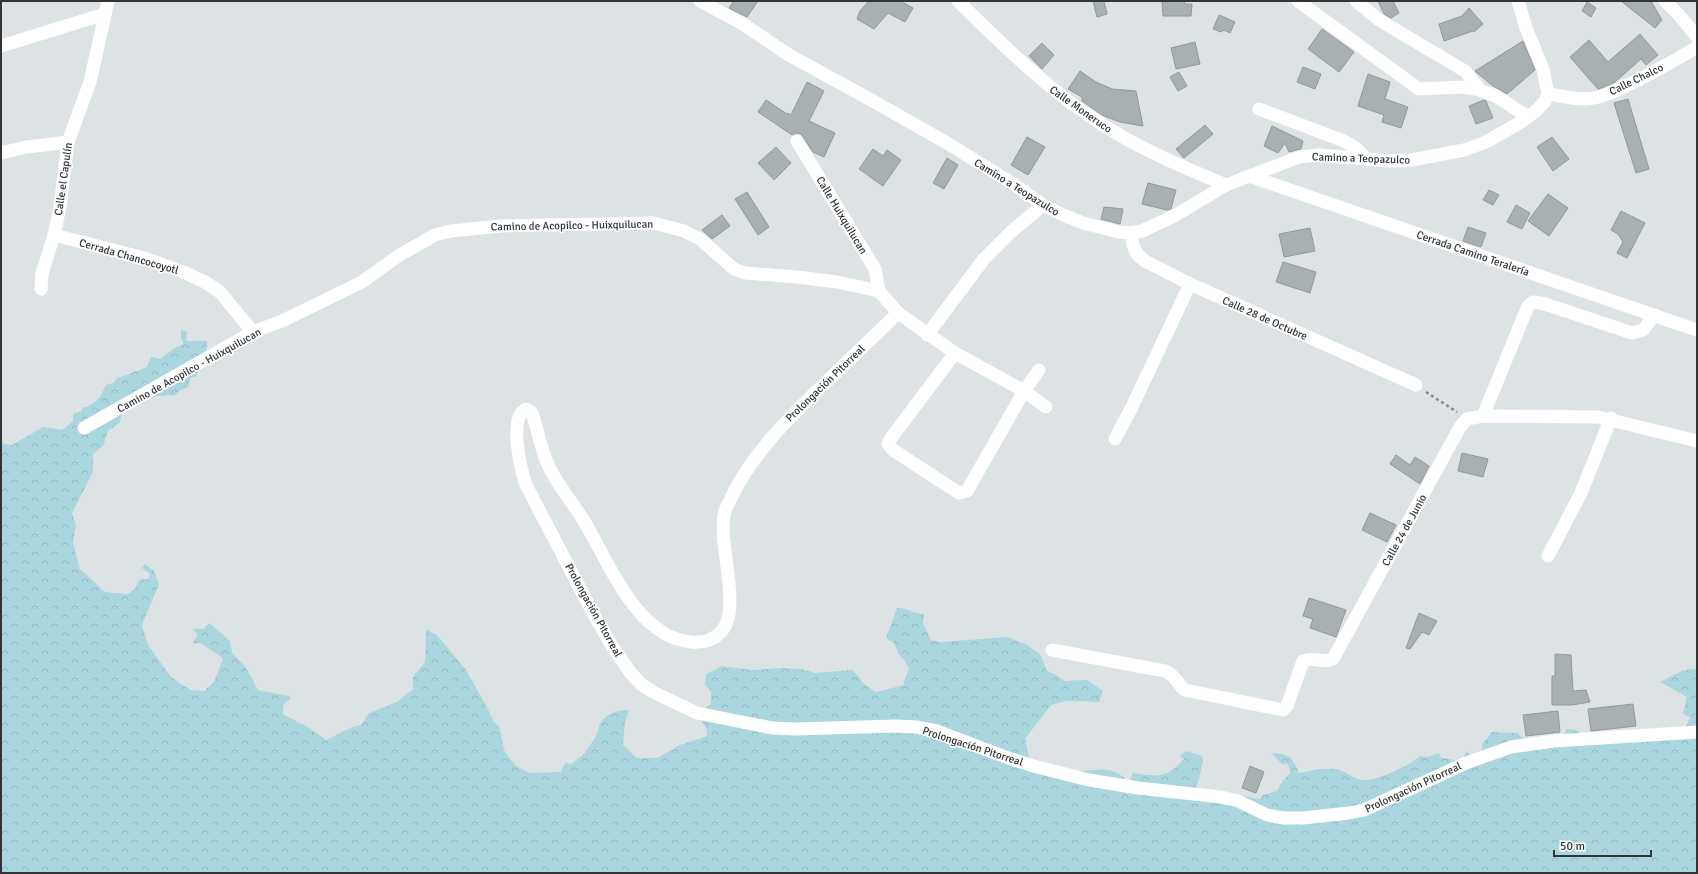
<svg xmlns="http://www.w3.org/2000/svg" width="1698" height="874" viewBox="0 0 1698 874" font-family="Signika,sans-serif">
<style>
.forest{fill:url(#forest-crowns)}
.building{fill:#a9b0b1;stroke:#93999a}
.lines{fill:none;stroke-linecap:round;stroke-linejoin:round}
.path{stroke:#868a8b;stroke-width:2.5;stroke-dasharray:3 3;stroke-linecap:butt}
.minor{stroke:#fff;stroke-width:13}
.labels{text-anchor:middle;stroke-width:3.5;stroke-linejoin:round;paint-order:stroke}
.street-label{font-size:11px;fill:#323435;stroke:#fff}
</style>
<defs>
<pattern id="forest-crowns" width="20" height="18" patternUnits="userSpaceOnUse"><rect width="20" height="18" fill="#aad6de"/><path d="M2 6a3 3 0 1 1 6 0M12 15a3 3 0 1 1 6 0" fill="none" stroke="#93b8bf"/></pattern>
</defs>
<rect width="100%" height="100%" fill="#dde3e5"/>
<path class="forest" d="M181 330 187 332 186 341H207L206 358 195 377H191L188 387 179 391 175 395 156 396 123 409 120 422 108 431 103 446 93 454V472L72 513 76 525 73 543 80 569 105 592 128 594 135 589 139 580 148 579 150 574 142 568 145 564 154 571 159 584 142 625 148 645 170 676 190 690 204 691 214 682 223 658 200 643H193L198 634 192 629H204L209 623 230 641 232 653 245 666 258 690 289 696 291 698 283 705V714L309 728 326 740 350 728 361 725 369 713 397 702 413 689V677L425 662 426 629 437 635 466 670 487 707 493 720 500 728 504 750 511 760 516 766 530 773 561 772 565 763 571 764 584 754 598 733C598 717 615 709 629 710L625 722 623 745 637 758H657L680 745 707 736 706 727 701 721 707 716 702 711 711 704V692L705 685 706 674 717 669 721 666 752 670 782 668 801 669 815 673 853 670 864 684 876 692 904 685V681L909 669 904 660 899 655 894 643 886 638 897 608C908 607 913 614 924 614L923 623 931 640 941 642 1008 637 1027 645 1040 654 1047 671 1054 674 1065 681 1087 680 1103 691 1099 702 1066 701 1051 705 1025 739 1029 757C1038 763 1059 772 1070 772 1092 773 1112 762 1128 782L1132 777V773C1158 776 1165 780 1184 759L1180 756 1186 751 1200 755 1203 758C1202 769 1199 780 1195 790L1260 799 1263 795 1277 791 1284 779 1290 773 1288 764H1282L1271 753C1290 755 1291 754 1299 773 1310 771 1324 767 1335 769 1345 770 1354 780 1364 780 1376 781 1411 765 1420 756L1428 757 1439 753 1441 758 1463 761 1466 751 1474 757 1481 752 1483 743 1492 732 1517 733C1525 743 1545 742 1557 744L1567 729H1573L1581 733 1686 728 1690 717 1683 714 1687 697 1660 682C1672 676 1683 668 1697 669V873H1V443L12 445 43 427 62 430 73 421V414L82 411V408C95 405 101 397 106 385L113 383 118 377H121L147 367 151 357 160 359 176 347 184 344 181 338Z"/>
<g class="building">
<polygon points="734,1 758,1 747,17 729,8"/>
<polygon points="869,1 900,1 913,8 905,22 888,13 874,29 857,19 860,11"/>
<polygon points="1093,1 1104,1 1107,14 1097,17"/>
<polygon points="1162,1 1184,1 1185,4 1192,4 1191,16 1163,16"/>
<polygon points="1378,1 1393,1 1399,13 1391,18 1384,14"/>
<polygon points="1621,1 1651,1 1662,20 1655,28"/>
<polygon points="1587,2 1596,8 1591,17 1582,11"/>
<polygon points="1469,8 1483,24 1474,32 1473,31 1444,41 1439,24 1462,16"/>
<polygon points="1219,15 1235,22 1230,33 1224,30 1221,32 1213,29"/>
<polygon points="1322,29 1354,52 1339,72 1308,49"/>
<polygon points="1640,34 1658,55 1646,65 1641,59 1615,82 1604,87 1598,89 1570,57 1589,40 1608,62"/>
<polygon points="1523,41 1535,70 1507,94 1493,86 1475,71"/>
<polygon points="1195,42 1200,64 1176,69 1171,48"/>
<polygon points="1042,43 1054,55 1042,69 1029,56"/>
<polygon points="1303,67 1321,74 1315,89 1297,82"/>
<polygon points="1080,71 1096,82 1112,89 1136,91 1143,126 1120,122 1102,115 1082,101 1082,97 1068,89"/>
<polygon points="1179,72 1187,86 1178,91 1170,77"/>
<polygon points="1368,74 1390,82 1385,99 1408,107 1401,128 1382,122 1384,115 1358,106"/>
<polygon points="807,82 824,91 809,121 835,133 824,157 813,152 801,134 796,133 792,135 758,112 766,100 787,114 788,113 791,115"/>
<polygon points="1628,99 1649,169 1636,173 1614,103"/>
<polygon points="1484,100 1486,101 1493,118 1476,124 1469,106"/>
<polygon points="1205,125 1213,134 1184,158 1176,149"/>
<polygon points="1272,126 1303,141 1301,149 1289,152 1285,143 1278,153 1264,146"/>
<polygon points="1027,137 1045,147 1028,175 1011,165"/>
<polygon points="1552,137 1569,159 1553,171 1537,147"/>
<polygon points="776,147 791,163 774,180 758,163"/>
<polygon points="873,149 883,156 887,150 901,160 883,186 859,169"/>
<polygon points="947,158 958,165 944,189 933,183"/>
<polygon points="1148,183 1176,190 1171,209 1167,210 1142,204"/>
<polygon points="1489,190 1499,195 1493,205 1483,200"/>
<polygon points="747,192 769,227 758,235 735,199"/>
<polygon points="1548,194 1568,208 1549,236 1528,221"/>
<polygon points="1516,205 1530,213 1522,229 1507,222"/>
<polygon points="1104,207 1123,209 1120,224 1101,219"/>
<polygon points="1621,211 1645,223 1627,258 1617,253 1623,242 1618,234 1611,230"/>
<polygon points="722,215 730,226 712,239 702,230"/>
<polygon points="1468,227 1486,233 1481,247 1463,241"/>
<polygon points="1310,228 1315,251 1284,257 1279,234"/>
<polygon points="1283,262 1316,272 1310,293 1276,282"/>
<polygon points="1462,453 1488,459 1483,477 1458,471"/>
<polygon points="1396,455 1410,465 1415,457 1429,466 1420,484 1390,464"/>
<polygon points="1370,513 1396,525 1387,542 1362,530"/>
<polygon points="1309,598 1346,610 1336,637 1310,628 1313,619 1303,616"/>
<polygon points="1419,613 1437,621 1429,635 1422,632 1410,649 1406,648"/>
<polygon points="1555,654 1571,655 1573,691 1586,690 1590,702 1572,705 1552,705 1552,676 1555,676"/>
<polygon points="1633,704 1636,726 1591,731 1588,709"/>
<polygon points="1558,711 1560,732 1526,736 1523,715"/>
<polygon points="1250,766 1264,772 1256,793 1242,788"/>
</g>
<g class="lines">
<polyline class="path" points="1426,392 1457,412"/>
<g class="minor">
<polyline points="700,1 743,24 789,55 873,101 947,143 1015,185 1043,205 1061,214 1083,223 1119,232 1131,233 1142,231 1176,215 1226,185 1299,157 1319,155 1389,161 1412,160 1464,150 1486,142 1521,122 1537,110 1545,101 1548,94 1543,69 1526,28 1518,1"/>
<path d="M958 1C1004 46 1049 91 1103 125 1142 150 1183 167 1226 185"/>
<polyline points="1298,1 1419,89 1463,87 1476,89 1496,96 1528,117"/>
<polyline points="1356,1 1379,20 1465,71 1481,91"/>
<polyline points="1665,1 1679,15 1697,37"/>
<polyline points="1,46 105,14"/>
<path d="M1548 94C1563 96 1579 101 1594 98 1611 95 1625 86 1640 79 1659 69 1678 59 1697 47"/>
<polyline points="1259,109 1344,141 1357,149 1367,159"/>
<polyline points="797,141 875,269 879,291"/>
<polyline points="1,153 27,147 68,142"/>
<polyline points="1249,176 1697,330"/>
<polyline points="1131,233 1133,245 1137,254 1145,261 1190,284 1416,385"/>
<polyline points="54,235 144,258 183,272 205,282 220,292 253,332"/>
<polyline points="41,289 42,274 54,235 60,207 68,142 90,82 108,1"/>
<path d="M898 313C873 337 848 361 823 385 790 417 758 448 736 488 733 495 728 503 725 511 716 542 744 610 720 633 712 641 702 643 691 642 636 637 609 562 584 521 573 503 558 486 549 467 541 450 538 431 532 413L526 409C508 418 521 470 526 485L594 615 612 646 630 672 641 684 653 692 697 713 772 728 795 729 896 726 916 727 937 731 1011 759 1037 767 1089 780 1138 788 1221 797 1238 801 1267 815 1284 818H1303L1349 813 1364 810 1466 763 1511 747 1554 741 1697 732"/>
<polyline points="927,335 984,259 1011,232 1043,205"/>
<polyline points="955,353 1024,391 1046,407"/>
<polyline points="1483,416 1528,306 1533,302 1545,304 1632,333 1643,330 1655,315"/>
<polyline points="84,428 253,332 282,321 362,282 398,256 435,235 451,231 500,226 653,223 684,231 700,239 734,269 745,273 797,277 837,282 879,291 898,313 955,353 891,438 888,444 893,450 959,493 967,491 1024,391 1039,370"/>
<polyline points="1115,439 1131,409 1190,284"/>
<polyline points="1548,556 1581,493 1611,418"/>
<path d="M1052 650 1165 671C1177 676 1176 683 1185 690L1283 710 1287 706 1303 661C1313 656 1323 664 1333 659L1460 427 1467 419 1483 416 1598 417 1697 441"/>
</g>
</g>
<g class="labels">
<g class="street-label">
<text transform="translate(1636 79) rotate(-26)" y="4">Calle Chalco</text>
<text transform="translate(1081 109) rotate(35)" y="4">Calle Moneruco</text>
<text transform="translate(1361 158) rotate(2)" y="4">Camino a Teopazulco</text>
<text transform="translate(63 179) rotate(-82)" y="4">Calle el Capulín</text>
<text transform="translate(1017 187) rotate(32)" y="4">Camino a Teopazulco</text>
<text transform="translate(842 215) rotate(59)" y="4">Calle Huixquilucan</text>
<text transform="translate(572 225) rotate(-1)" y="4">Camino de Acopilco - Huixquilucan</text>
<text transform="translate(1473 253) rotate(19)" y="4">Cerrada Camino Teralería</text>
<text transform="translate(129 256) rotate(16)" y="4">Cerrada Chancocoyotl</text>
<text transform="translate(1265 318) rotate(24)" y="4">Calle 28 de Octubre</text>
<text transform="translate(189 370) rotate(-29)" y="4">Camino de Acopilco - Huixquilucan</text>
<text transform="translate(825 383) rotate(-44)" y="4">Prolongación Pitorreal</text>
<text transform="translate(1404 530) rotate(-61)" y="4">Calle 24 de Junio</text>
<text transform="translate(594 610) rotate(61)" y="4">Prolongación Pitorreal</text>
<text transform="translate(973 746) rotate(18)" y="4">Prolongación Pitorreal</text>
<text transform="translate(1413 787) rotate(-25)" y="4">Prolongación Pitorreal</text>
</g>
</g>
<rect width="1698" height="874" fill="none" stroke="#323435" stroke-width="4"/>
<path d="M1554 850v6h97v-6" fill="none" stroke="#323435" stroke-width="2"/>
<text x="1560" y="850" font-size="12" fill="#323435" stroke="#ffffff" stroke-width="3" paint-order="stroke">50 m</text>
</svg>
